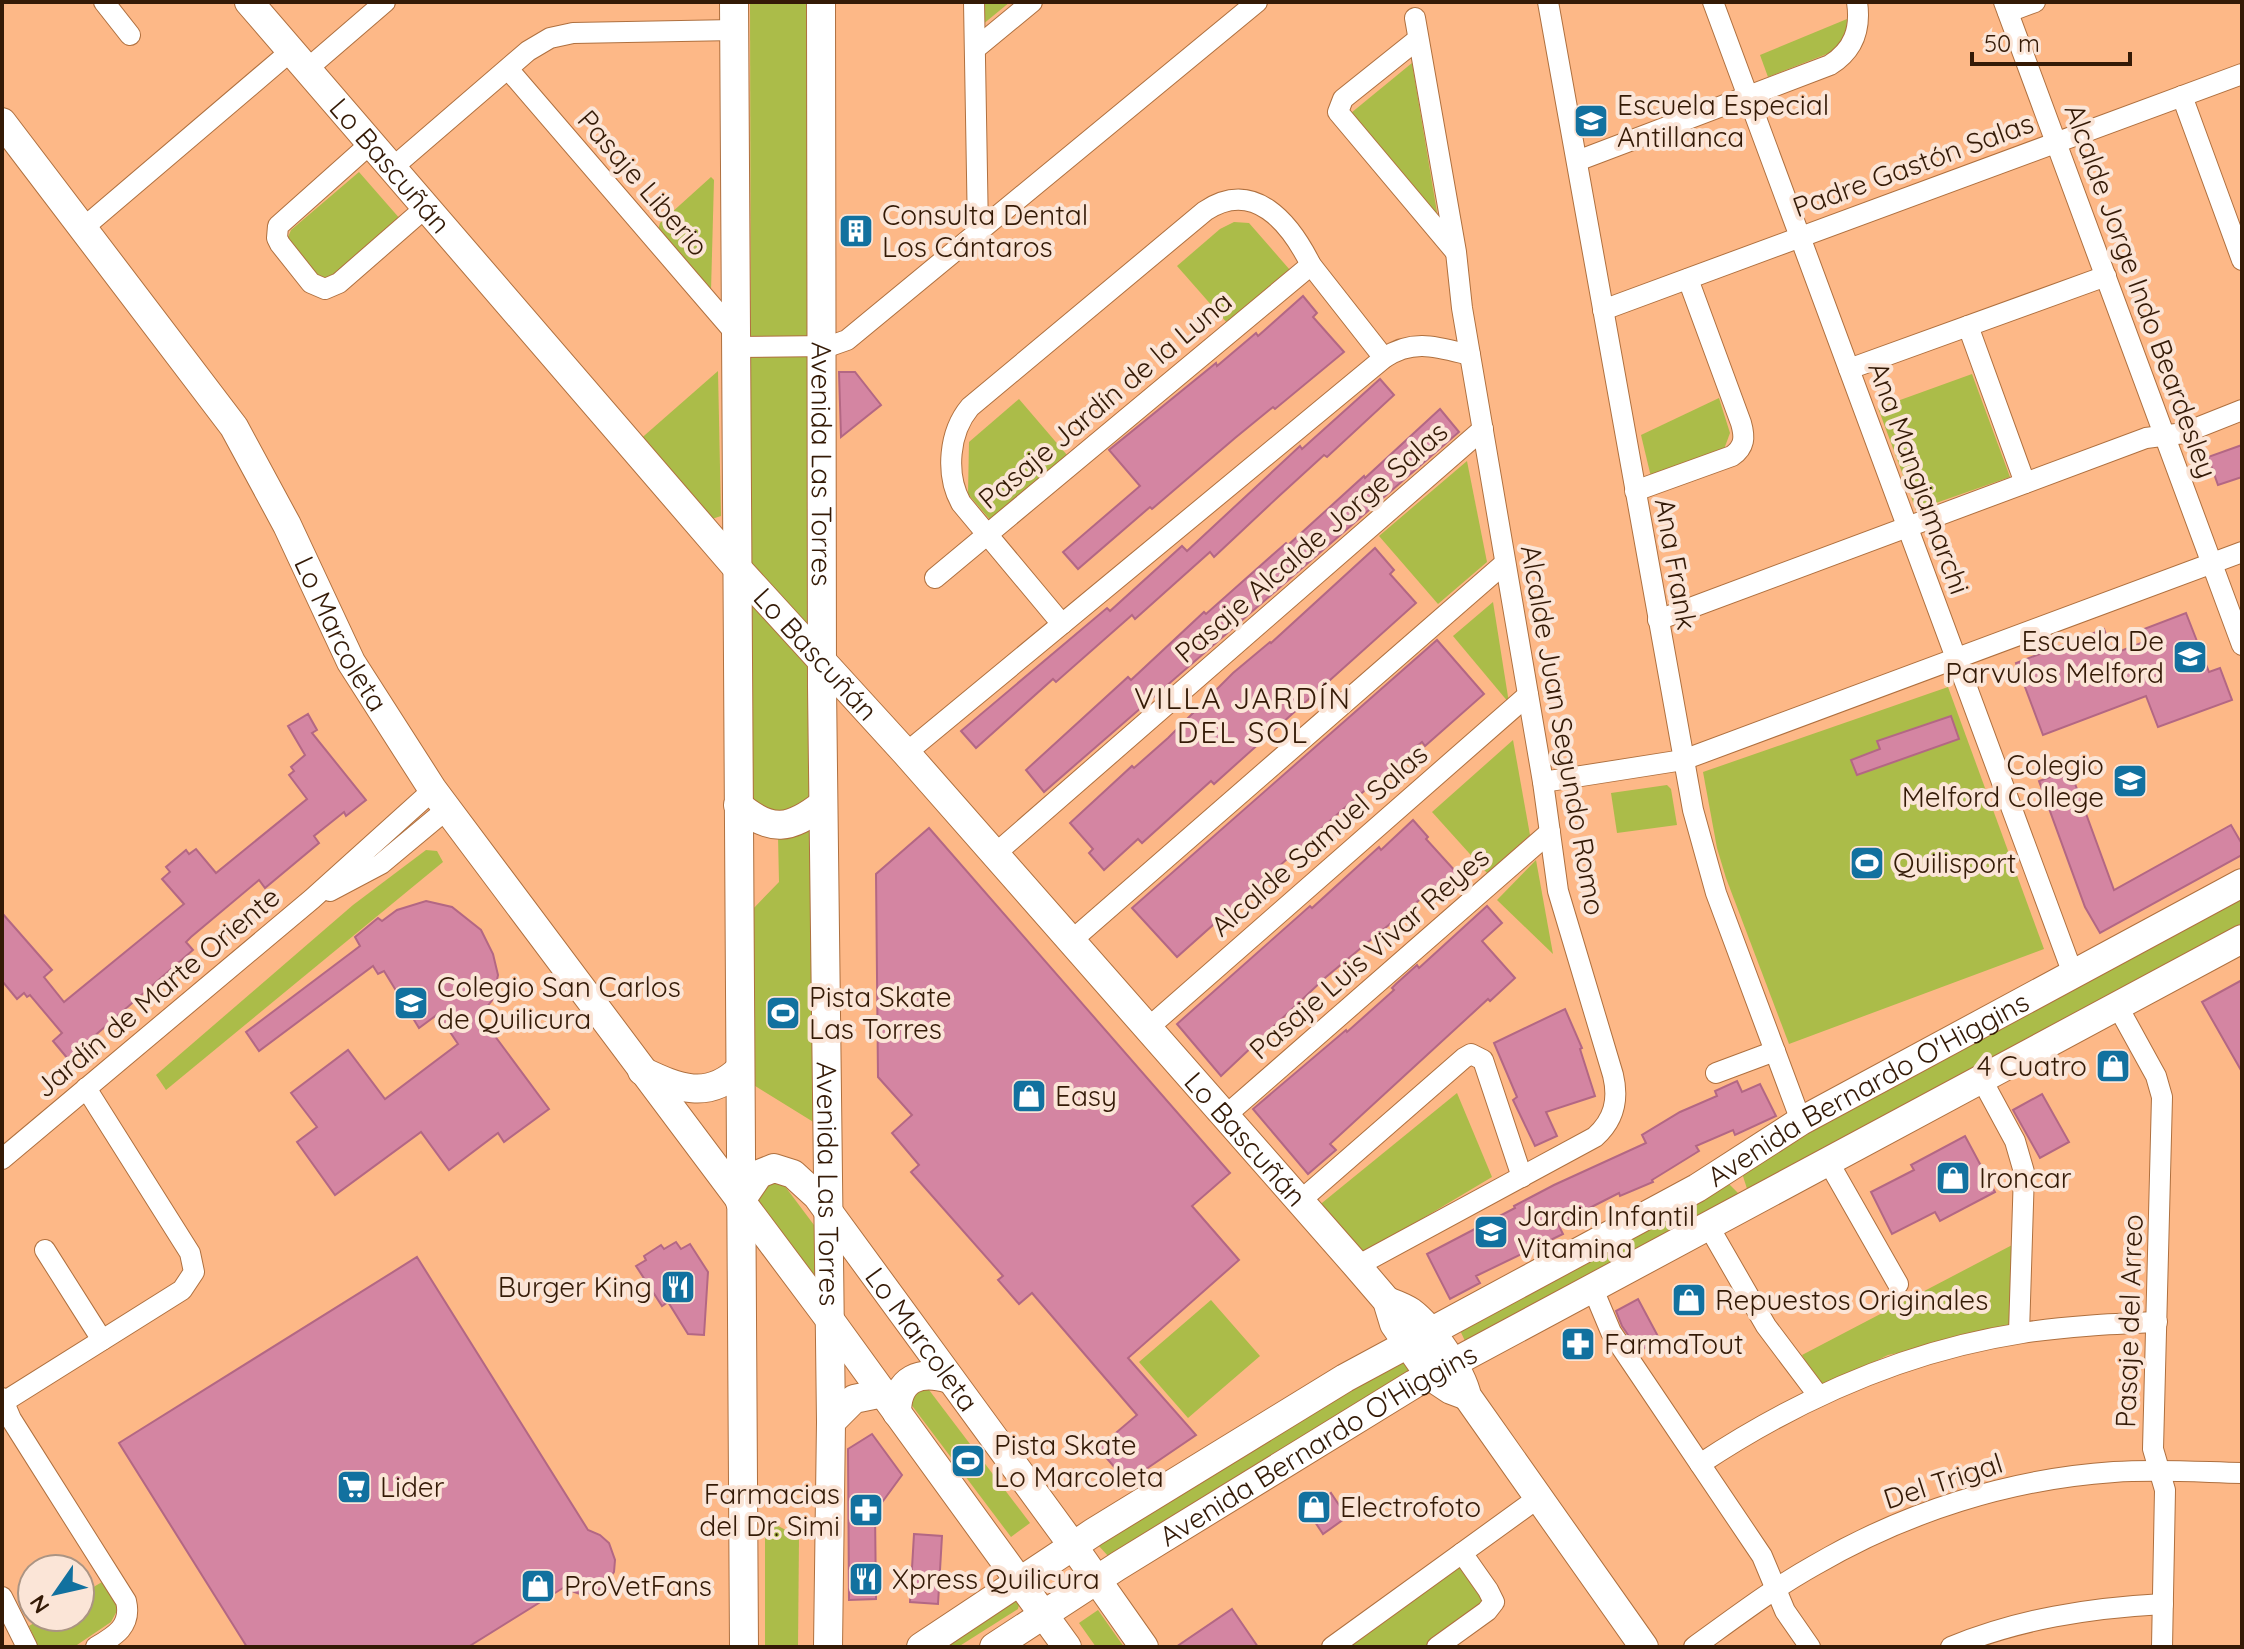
<svg xmlns="http://www.w3.org/2000/svg" width="2244" height="1649" viewBox="0 0 2244 1649" font-family="Quicksand,sans-serif">
<style>
.green{fill:#abbc49}
.building{fill:#d485a2;stroke:#b36784;stroke-width:2}
.lines{fill:none;stroke-linecap:round;stroke-linejoin:round}
.street-casing{stroke:#af703f;stroke-width:22}
.secondary-casing{stroke:#af703f;stroke-width:30}
.street{stroke:#fff;stroke-width:20}
.secondary{stroke:#fff;stroke-width:28}
.labels{text-anchor:middle;stroke-width:8;stroke-linejoin:round;paint-order:stroke}
.poi-label{font-size:28px;fill:#341a06;stroke:#fbe5d7;text-anchor:start}
.street-label{font-size:28px;fill:#341a06;stroke:#fbe5d7}
.neighbourhood-label{font-size:30px;letter-spacing:2px;fill:#341a06;stroke:#fbe5d7}
</style>
<rect width="100%" height="100%" fill="#fdb887"/>
<g class="green">
<polygon points="750,2 810,2 814,803 799,816 752,809"/>
<polygon points="982,2 1010,2 982,25"/>
<polygon points="1847,19 1846,39 1832,52 1768,77 1760,55"/>
<polygon points="1412,63 1438,218 1351,113"/>
<polygon points="359,172 401,220 333,279 315,278 286,242 291,230"/>
<polygon points="711,177 714,180 711,291 658,230 660,223"/>
<polygon points="1234,222 1249,223 1290,270 1228,324 1177,266 1220,229"/>
<polygon points="718,371 721,516 712,519 637,442"/>
<polygon points="1972,374 2010,477 1916,510 1878,408"/>
<polygon points="1719,398 1730,433 1723,452 1651,477 1641,435"/>
<polygon points="1019,399 1067,455 991,521 968,494 969,442"/>
<polygon points="1467,461 1487,562 1438,604 1379,536"/>
<polygon points="1493,602 1509,703 1453,636"/>
<polygon points="1948,687 2044,949 1789,1044 1726,878 1717,848 1703,772"/>
<polygon points="1513,740 1530,835 1487,873 1432,812"/>
<polygon points="1667,785 1671,789 1677,825 1617,833 1611,793"/>
<polygon points="810,828 815,1123 752,1084 751,911 779,882 778,836"/>
<polygon points="426,850 437,851 443,862 166,1090 156,1075 353,905"/>
<polygon points="1536,860 1553,954 1497,900"/>
<polygon points="2242,892 2242,923 1748,1192 1742,1173 1797,1137"/>
<polygon points="1457,1093 1492,1177 1363,1254 1317,1207"/>
<polygon points="760,1180 781,1181 820,1233 816,1277 760,1207 757,1198"/>
<polygon points="1725,1180 1740,1195 1465,1341 1458,1326"/>
<polygon points="2016,1243 2013,1330 1888,1355 1821,1388 1802,1355"/>
<polygon points="1211,1300 1260,1356 1188,1418 1139,1362"/>
<polygon points="1403,1353 1418,1367 1110,1558 1096,1543"/>
<polygon points="926,1386 1030,1523 1011,1537 907,1399"/>
<polygon points="765,1519 799,1537 798,1647 765,1647"/>
<polygon points="1462,1564 1490,1605 1430,1647 1345,1647"/>
<polygon points="102,1582 119,1607 111,1622 74,1647 38,1647 29,1626 44,1617 80,1617 80,1595"/>
<polygon points="1013,1599 1019,1605 1018,1609 958,1647 941,1647"/>
<polygon points="1098,1610 1124,1647 1096,1647 1079,1623"/>
</g>
<g class="building">
<polygon points="1303,296 1317,313 1313,317 1344,352 1275,409 1273,407 1235,438 1152,509 1150,507 1078,569 1063,552 1140,486 1109,450 1216,363 1217,366 1256,333 1258,336"/>
<polygon points="839,372 855,372 881,405 841,437"/>
<polygon points="1380,379 1394,395 1327,457 1324,455 1278,497 1214,557 1210,552 1135,619 1132,615 1056,682 1053,679 976,748 961,731 1107,608 1110,611 1182,546 1187,551 1300,446 1302,449"/>
<polygon points="1440,409 1459,432 1044,792 1026,770 1128,677 1131,680 1204,612 1206,614 1286,543 1288,545 1364,476 1365,478"/>
<polygon points="2242,445 2242,477 2218,485 2208,457"/>
<polygon points="1375,548 1394,570 1390,574 1416,603 1214,784 1211,781 1142,843 1138,839 1104,870 1089,853 1093,849 1070,823 1132,766 1134,768 1168,738 1233,673 1270,642 1271,643"/>
<polygon points="2186,613 2209,672 2220,668 2232,700 2158,727 2146,696 2043,735 2016,663 2104,629 2113,654 2149,640 2144,629"/>
<polygon points="1437,640 1484,694 1425,746 1422,742 1350,803 1177,957 1132,908"/>
<polygon points="308,714 317,730 312,733 366,800 346,816 344,812 314,836 319,843 265,888 259,880 191,937 186,942 193,950 68,1059 53,1041 62,1033 30,995 27,997 24,993 17,999 2,981 2,913 52,970 44,977 64,1002 184,904 162,879 170,872 166,867 186,850 189,854 196,849 216,873 307,799 289,775 294,771 291,767 305,755 288,726"/>
<polygon points="1951,716 1959,739 1857,775 1851,760 1880,749 1877,741"/>
<polygon points="2070,770 2114,890 2231,825 2242,844 2242,855 2100,933 2085,907 2039,781"/>
<polygon points="1413,820 1428,837 1426,839 1456,872 1431,895 1428,892 1392,925 1390,924 1326,977 1221,1076 1177,1024 1310,906 1312,908 1379,847 1381,850"/>
<polygon points="929,828 1230,1173 1192,1206 1239,1260 1128,1358 1196,1435 1127,1482 1098,1448 1137,1415 1032,1293 1019,1304 998,1280 1003,1276 911,1172 919,1165 892,1133 912,1115 878,1077 876,874"/>
<polygon points="426,901 452,907 481,930 493,954 498,975 493,999 480,1016 549,1109 504,1142 498,1133 449,1170 421,1132 335,1195 297,1142 317,1127 291,1093 348,1050 385,1099 458,1044 438,1014 419,1028 384,971 378,974 373,966 259,1051 246,1032 360,946 355,937 378,918 382,921 397,910"/>
<polygon points="1487,906 1502,923 1482,941 1515,978 1490,1001 1488,999 1330,1144 1336,1150 1308,1174 1253,1109 1346,1030 1347,1032 1394,990 1392,988 1396,984 1417,965 1419,968"/>
<polygon points="2242,980 2242,1072 2202,1002"/>
<polygon points="1565,1009 1582,1048 1580,1049 1595,1096 1546,1112 1557,1136 1535,1146 1513,1100 1517,1097 1494,1043"/>
<polygon points="2117,1054 2125,1068 2109,1078 2101,1064"/>
<polygon points="1737,1081 1742,1092 1760,1084 1776,1116 1735,1135 1733,1130 1696,1146 1699,1151 1652,1180 1653,1182 1620,1196 1619,1193 1558,1224 1563,1234 1476,1276 1480,1283 1450,1299 1427,1254 1515,1208 1514,1206 1554,1185 1646,1143 1642,1135 1680,1112 1717,1096 1715,1091"/>
<polygon points="2042,1094 2069,1142 2040,1158 2013,1110"/>
<polygon points="1965,1136 1995,1192 1940,1221 1935,1212 1892,1234 1871,1192 1914,1170 1911,1165"/>
<polygon points="676,1242 681,1249 690,1244 708,1272 704,1335 688,1334 668,1302 662,1306 636,1266 646,1260 644,1256 661,1245 664,1249"/>
<polygon points="417,1257 588,1530 600,1535 609,1543 615,1560 614,1572 603,1587 593,1593 580,1594 563,1588 468,1647 247,1647 119,1443"/>
<polygon points="1638,1299 1660,1340 1639,1351 1622,1326 1616,1311"/>
<polygon points="872,1434 902,1475 875,1512 876,1599 849,1600 848,1449"/>
<polygon points="1331,1493 1347,1517 1323,1534 1307,1510"/>
<polygon points="914,1534 942,1536 938,1604 910,1602"/>
<polygon points="1232,1609 1258,1647 1176,1647"/>
</g>
<g class="lines">
<g class="street-casing">
<g id="street">
<polyline points="104,2 130,35"/>
<polyline points="974,2 978,232"/>
<polyline points="1548,2 1693,810 1716,893 1801,1121"/>
<polyline points="1713,2 2073,974"/>
<polyline points="2004,2 2242,645"/>
<polyline points="2008,12 2035,2"/>
<polyline points="1418,39 1343,99 1338,112 1454,250"/>
<polyline points="975,49 1032,2"/>
<polyline points="508,69 736,334"/>
<polyline points="306,70 385,2"/>
<polyline points="2182,96 2242,260"/>
<polyline points="370,144 278,226 277,238 280,244 311,283 325,289 339,283 425,208"/>
<path d="M1577 161 1830 65C1854 50 1861 29 1857 2"/>
<polyline points="391,169 528,51 550,38 573,33 735,30"/>
<polyline points="82,229 291,51"/>
<polyline points="1603,310 2242,74"/>
<polyline points="1968,326 2025,483"/>
<polyline points="736,347 830,346 847,340 1257,2"/>
<polyline points="1849,369 2106,276"/>
<path d="M1635 491 1732 456C1745 447 1745 437 1741 423L1688 279"/>
<polyline points="935,578 1311,265"/>
<polyline points="1658,620 2146,438 2184,433 2242,410"/>
<path d="M1062 624 961 503C945 474 949 432 970 407L1205 211C1254 178 1290 223 1311 265L1384 358"/>
<path d="M906 753 1384 358C1413 338 1438 347 1470 355"/>
<polyline points="1543,782 1683,760 2242,552"/>
<polyline points="995,854 1483,429"/>
<polyline points="330,891 381,864 447,809"/>
<polyline points="1071,941 1505,563"/>
<polyline points="2118,1007 2156,1076 2162,1097 2153,1449 2165,1490 2162,1647"/>
<polyline points="1148,1028 1528,695"/>
<polyline points="1716,1073 1775,1051"/>
<polyline points="1982,1080 2015,1141 2024,1172 2019,1333"/>
<polyline points="1225,1116 1550,832"/>
<polyline points="2,1159 312,899 433,790"/>
<polyline points="1829,1163 1898,1284"/>
<polyline points="1300,1201 1464,1058 1471,1054 1483,1060 1522,1177"/>
<polyline points="1709,1227 1766,1326 1818,1395"/>
<polyline points="45,1250 102,1340"/>
<path d="M1357 1266 1595 1137C1614 1120 1619 1100 1613 1075L1558 891 1543 782 1462 308 1456 252 1415 18"/>
<polyline points="1593,1289 1611,1332 1762,1556 1785,1611 1810,1647"/>
<path d="M2 1398 11 1419 126 1601C132 1626 115 1636 96 1647"/>
<polyline points="2,1403 182,1290 194,1272 190,1253 86,1088"/>
<path d="M1700 1464C1798 1399 1905 1351 2022 1333 2066 1326 2112 1324 2157 1322"/>
<polyline points="2,1597 27,1647"/>
<polyline points="1332,1647 1538,1498"/>
<polyline points="1437,1647 1487,1611 1494,1602 1488,1590 1462,1553"/>
<path d="M1694 1647C1733 1619 1772 1589 1815 1565 1906 1512 2009 1479 2114 1472 2157 1469 2199 1472 2242 1473"/>
<path d="M1951 1647C2019 1619 2089 1608 2163 1604"/>
</g>
</g>
<g class="secondary-casing">
<g id="secondary">
<path id="s1" d="M249 2 737 568 906 753 1357 1266 1387 1301 1394 1324 1430 1376 1451 1390 1467 1396"/>
<polyline points="734,2 744,1647"/>
<path id="s2" d="M821 2 822 687 831 1422 828 1647"/>
<path id="s3" d="M2 122 234 427 287 525 351 662 433 790 830 1320 1067 1647"/>
<path d="M738 805C771 833 790 830 823 804"/>
<path d="M642 1071C678 1088 708 1101 740 1069"/>
<path id="s4" d="M740 1202 759 1174 774 1168 793 1174 817 1196 1073 1546 1144 1647"/>
<path d="M1387 1301C1395 1304 1404 1307 1411 1312 1431 1327 1462 1372 1467 1396L1644 1647"/>
<path d="M897 1413C897 1378 920 1370 949 1379"/>
<polyline points="831,1422 854,1399 883,1393"/>
<path id="s5" d="M921 1647 1094 1532 1345 1378 1697 1188 1801 1121 2242 883"/>
<path id="s6" d="M994 1647 1118 1566 1414 1384 2242 939"/>
</g>
</g>
<use href="#street" class="street"/>
<use href="#secondary" class="secondary"/>
</g>
<defs>
<g id="school-square" transform="scale(1.8)"><rect x="-9" y="-9" width="18" height="18" rx="4" fill="#12719f" stroke="#fbe5d7"/><path d="M0-5L7-2L0 1L-7-2ZM-4 1L0 2.5L4 1V4Q0 6-4 4Z" fill="#fff"/></g>
<g id="building-square" transform="scale(1.8)"><rect x="-9" y="-9" width="18" height="18" rx="4" fill="#12719f" stroke="#fbe5d7"/><path d="M-4-6H4V6H1V3H-1V6H-4ZM-2.5-4.3h1.7v1.8h-1.7ZM.8-4.3h1.7v1.8H.8ZM-2.5-1h1.7V.8h-1.7ZM.8-1h1.7V.8H.8Z" fill="#fff"/></g>
<g id="stadium-square" transform="scale(1.8)"><rect x="-9" y="-9" width="18" height="18" rx="4" fill="#12719f" stroke="#fbe5d7"/><path d="M0-5a6.5 5 0 1 0 0 10a6.5 5 0 1 0 0-10ZM-3.5-1.8h7v3.6h-7Z" fill="#fff"/></g>
<g id="shop-square" transform="scale(1.8)"><rect x="-9" y="-9" width="18" height="18" rx="4" fill="#12719f" stroke="#fbe5d7"/><path d="M-5-2.5h2.3a2.7 3.5 0 0 1 5.4 0H5L5.5 6h-11ZM-1.5-2.5h3a1.5 2.3 0 0 0-3 0Z" fill="#fff"/></g>
<g id="restaurant-square" transform="scale(1.8)"><rect x="-9" y="-9" width="18" height="18" rx="4" fill="#12719f" stroke="#fbe5d7"/><path d="M-5-6h1v4h1v-4h1v4h1v-4h1v5L-1.5 .5V6h-2V.5L-5-1ZM5-6V6H3V1.5H1.5Q1.5-4 5-6Z" fill="#fff"/></g>
<g id="pharmacy-square" transform="scale(1.8)"><rect x="-9" y="-9" width="18" height="18" rx="4" fill="#12719f" stroke="#fbe5d7"/><path d="M-2-6h4v4h4v4h-4v4h-4v-4h-4v-4h4Z" fill="#fff"/></g>
<g id="supermarket-square" transform="scale(1.8)"><rect x="-9" y="-9" width="18" height="18" rx="4" fill="#12719f" stroke="#fbe5d7"/><path d="M-6-5.5h2.5l.6 2H6L4.5 2H-2.5L-4.4-4H-6ZM-1.5 3.2a1.3 1.3 0 1 0 .1 0ZM3 3.2a1.3 1.3 0 1 0 .1 0Z" fill="#fff"/></g>
</defs>
<g fill-rule="evenodd">
<use href="#school-square" x="1591" y="121"/>
<use href="#building-square" x="856" y="231"/>
<use href="#school-square" x="2190" y="657"/>
<use href="#school-square" x="2130" y="781"/>
<use href="#stadium-square" x="1867" y="863"/>
<use href="#school-square" x="411" y="1003"/>
<use href="#stadium-square" x="783" y="1013"/>
<use href="#shop-square" x="2113" y="1066"/>
<use href="#shop-square" x="1029" y="1096"/>
<use href="#shop-square" x="1953" y="1178"/>
<use href="#school-square" x="1491" y="1232"/>
<use href="#restaurant-square" x="678" y="1287"/>
<use href="#shop-square" x="1689" y="1300"/>
<use href="#pharmacy-square" x="1578" y="1344"/>
<use href="#stadium-square" x="968" y="1461"/>
<use href="#supermarket-square" x="354" y="1487"/>
<use href="#shop-square" x="1314" y="1507"/>
<use href="#pharmacy-square" x="866" y="1510"/>
<use href="#restaurant-square" x="866" y="1579"/>
<use href="#shop-square" x="538" y="1586"/>
</g>
<g class="labels">
<g class="poi-label">
<text x="1617" y="115">Escuela Especial<tspan x="1617" dy="32">Antillanca</tspan></text>
<text x="882" y="225">Consulta Dental<tspan x="882" dy="32">Los Cántaros</tspan></text>
<text x="2164" y="651" text-anchor="end">Escuela De<tspan x="2164" dy="32">Parvulos Melford</tspan></text>
<text x="2104" y="775" text-anchor="end">Colegio<tspan x="2104" dy="32">Melford College</tspan></text>
<text x="1893" y="873">Quilisport</text>
<text x="437" y="997">Colegio San Carlos<tspan x="437" dy="32">de Quilicura</tspan></text>
<text x="809" y="1007">Pista Skate<tspan x="809" dy="32">Las Torres</tspan></text>
<text x="2087" y="1076" text-anchor="end">4 Cuatro</text>
<text x="1055" y="1106">Easy</text>
<text x="1979" y="1188">Ironcar</text>
<text x="1517" y="1226">Jardin Infantil<tspan x="1517" dy="32">Vitamina</tspan></text>
<text x="652" y="1297" text-anchor="end">Burger King</text>
<text x="1715" y="1310">Repuestos Originales</text>
<text x="1604" y="1354">FarmaTout</text>
<text x="994" y="1455">Pista Skate<tspan x="994" dy="32">Lo Marcoleta</tspan></text>
<text x="380" y="1497">Lider</text>
<text x="840" y="1504" text-anchor="end">Farmacias<tspan x="840" dy="32">del Dr. Simi</tspan></text>
<text x="1340" y="1517">Electrofoto</text>
<text x="892" y="1589">Xpress Quilicura</text>
<text x="564" y="1596">ProVetFans</text>
</g>
<g class="street-label">
<text transform="translate(1913 165) rotate(-20)" y="10">Padre Gastón Salas</text>
<text dy="10" stroke="none"><textPath href="#s1" startOffset="216">Lo Bascuñán</textPath></text>
<text transform="translate(643 183) rotate(49)" y="10">Pasaje Liberio</text>
<text transform="translate(2141 291) rotate(70)" y="10">Alcalde Jorge Indo Beardesley</text>
<text transform="translate(1105 400) rotate(-40)" y="10">Pasaje Jardín de la Luna</text>
<text dy="10" stroke="none"><textPath href="#s2" startOffset="462">Avenida Las Torres</textPath></text>
<text transform="translate(1919 478) rotate(70)" y="10">Ana Mangiamarchi</text>
<text transform="translate(1311 542) rotate(-41)" y="10">Pasaje Alcalde Jorge Salas</text>
<text transform="translate(1676 564) rotate(80)" y="10">Ana Frank</text>
<text dy="10" stroke="none"><textPath href="#s3" startOffset="616">Lo Marcoleta</textPath></text>
<text dy="10" stroke="none"><textPath href="#s1" startOffset="864">Lo Bascuñán</textPath></text>
<text transform="translate(1563 730) rotate(80)" y="10">Alcalde Juan Segundo Romo</text>
<text transform="translate(1319 840) rotate(-41)" y="10">Alcalde Samuel Salas</text>
<text transform="translate(1369 953) rotate(-41)" y="10">Pasaje Luis Vivar Reyes</text>
<text transform="translate(157 992) rotate(-40)" y="10">Jardín de Marte Oriente</text>
<text dy="10" stroke="none"><textPath href="#s5" startOffset="1100">Avenida Bernardo O'Higgins</textPath></text>
<text dy="10" stroke="none"><textPath href="#s1" startOffset="1512">Lo Bascuñán</textPath></text>
<text dy="10" stroke="none"><textPath href="#s2" startOffset="1182">Avenida Las Torres</textPath></text>
<text transform="translate(2129 1321) rotate(-88)" y="10">Pasaje del Arreo</text>
<text dy="10" stroke="none"><textPath href="#s4" startOffset="280">Lo Marcoleta</textPath></text>
<text dy="10" stroke="none"><textPath href="#s6" startOffset="382">Avenida Bernardo O'Higgins</textPath></text>
<text transform="translate(1943 1481) rotate(-18)" y="10">Del Trigal</text>
</g>
<g class="neighbourhood-label">
<text x="1243" y="709">VILLA JARDÍN<tspan x="1243" dy="34">DEL SOL</tspan></text>
</g>
</g>
<rect width="2244" height="1649" fill="none" stroke="#341a06" stroke-width="8"/>
<g transform="translate(56 1593) rotate(236)"><circle r="38" fill="#fbe5d7" stroke="#ab9483" stroke-width="2"/>
<path d="M0-6L14 30L0 20L-14 30Z" fill="#12719f"/>
<text y="-12" font-size="22" font-weight="bold" text-anchor="middle" fill="#341a06">N</text>
</g>
<path d="M1972 52v12h158v-12" fill="none" stroke="#341a06" stroke-width="4"/>
<text x="1984" y="52" font-size="24" fill="#341a06" stroke="#fbe5d7" stroke-width="6" paint-order="stroke">50 m</text>
</svg>
